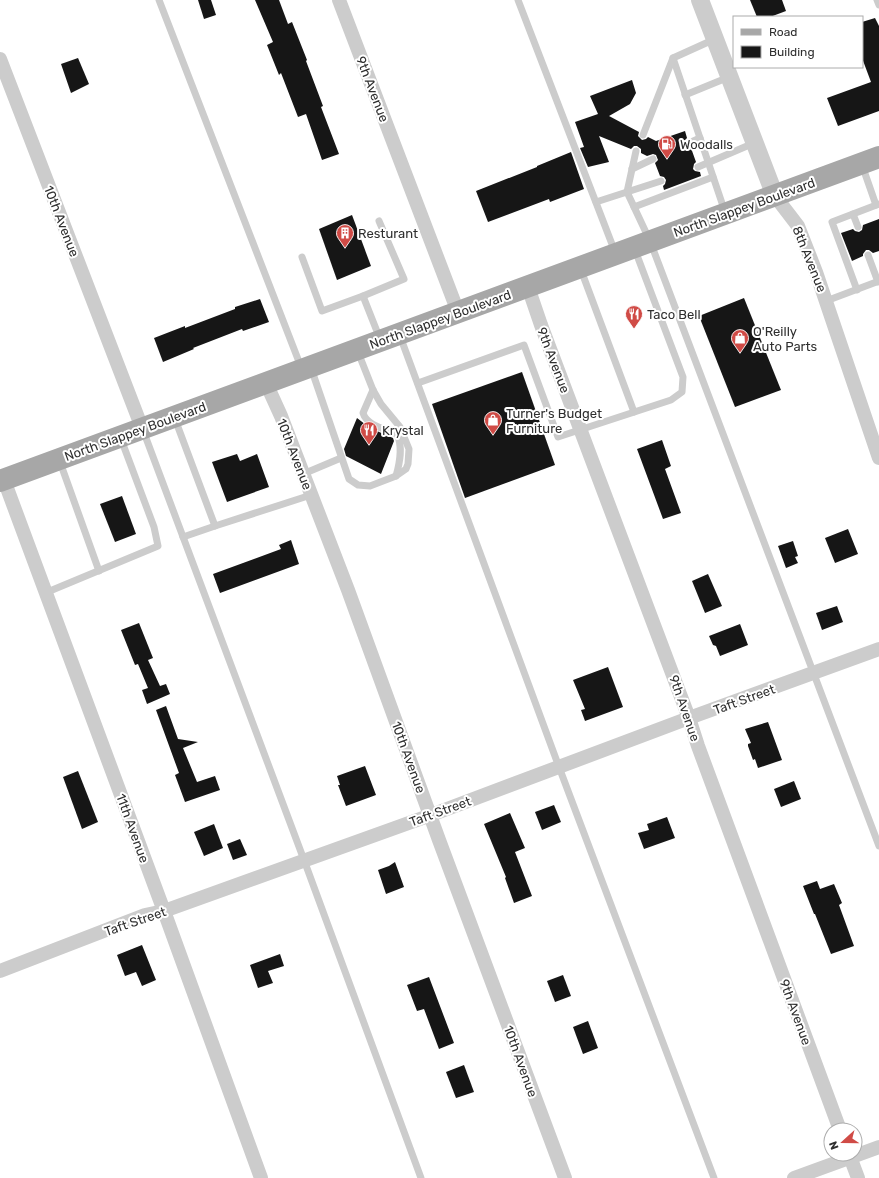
<svg xmlns="http://www.w3.org/2000/svg" width="879" height="1178" viewBox="0 0 879 1178" font-family="Rubik,sans-serif">
<style>
.building{fill:#161616}
.lines{fill:none;stroke-linecap:round;stroke-linejoin:round}
.service{stroke:#ccc;stroke-width:7}
.minor{stroke:#ccc;stroke-width:14}
.tertiary{stroke:#ccc;stroke-width:18}
.primary{stroke:#a7a7a7;stroke-width:22}
.labels{text-anchor:middle;stroke-width:4;stroke-linejoin:round;paint-order:stroke}
.street-label{font-size:13px;fill:#2f2f2f;stroke:#fff}
.poi-label{font-size:13px;fill:#2f2f2f;stroke:#fff;text-anchor:start}
</style>
<rect width="100%" height="100%" fill="#fff"/>
<g class="building">
<polygon points="198,0 211,0 216,15 204,19"/>
<polygon points="255,0 279,0 288,24 292,22 307,60 306,61 323,106 321,107 339,154 322,160 306,114 298,117 281,73 279,75 267,45 273,42"/>
<polygon points="750,0 782,0 786,11 770,17 757,17"/>
<polygon points="875,18 879,26 879,111 838,126 827,98 871,82 862,58 862,22"/>
<polygon points="78,58 89,84 71,93 61,64"/>
<polygon points="632,80 636,93 630,104 609,116 639,132 638,136 642,140 646,139 648,137 656,141 685,131 687,138 685,140 684,145 686,147 691,148 696,162 694,164 693,169 695,171 700,172 701,176 664,190 663,186 665,184 666,180 664,177 660,176 655,163 658,160 656,155 653,154 647,156 641,153 641,149 637,146 634,146 631,149 599,136 609,162 588,167 580,148 584,147 575,122 598,114 590,96"/>
<polygon points="571,152 584,189 550,202 549,199 488,222 476,191 537,167 537,166"/>
<polygon points="352,215 371,266 337,280 319,229"/>
<polygon points="879,219 879,251 873,253 869,250 866,250 863,254 863,256 852,261 841,233 853,229 855,231 859,232 862,230 863,225"/>
<polygon points="744,298 781,390 735,407 699,316"/>
<polygon points="260,299 269,322 243,331 242,329 193,348 194,349 163,362 154,338 185,326 185,328 235,309 235,307"/>
<polygon points="522,372 555,465 465,498 432,404"/>
<polygon points="357,418 370,428 393,438 394,441 381,474 346,456 344,449"/>
<polygon points="662,440 671,466 665,469 681,513 663,519 637,449"/>
<polygon points="237,454 240,461 257,454 269,487 227,502 212,462"/>
<polygon points="122,496 136,534 115,542 100,504"/>
<polygon points="848,529 858,554 835,563 825,538"/>
<polygon points="291,540 299,564 220,593 213,574 281,549 279,545"/>
<polygon points="793,541 798,556 795,557 798,563 786,568 778,546"/>
<polygon points="708,574 722,606 705,613 692,581"/>
<polygon points="837,606 843,622 822,630 816,613"/>
<polygon points="139,623 153,658 148,660 160,686 166,684 170,694 147,704 142,690 148,688 138,664 135,665 121,630"/>
<polygon points="740,624 748,645 720,656 716,646 713,645 709,636"/>
<polygon points="608,667 623,707 585,721 581,710 585,709 573,680"/>
<polygon points="166,706 178,739 198,742 183,748 197,782 215,776 220,790 185,802 175,775 179,773 156,710"/>
<polygon points="768,722 782,760 758,768 755,759 753,760 748,746 748,744 751,743 745,729"/>
<polygon points="365,766 376,795 346,806 338,785 340,785 337,776"/>
<polygon points="78,771 98,822 82,829 63,777"/>
<polygon points="794,781 801,799 781,807 774,789"/>
<polygon points="554,805 561,822 542,830 535,812"/>
<polygon points="510,813 525,848 515,852 532,896 514,903 505,878 506,877 484,824"/>
<polygon points="667,817 675,838 644,849 638,833 649,830 647,824"/>
<polygon points="214,824 223,848 204,856 194,832"/>
<polygon points="240,839 247,855 233,860 227,844"/>
<polygon points="395,862 404,887 386,894 378,870 389,866"/>
<polygon points="817,881 820,889 834,884 842,903 839,905 854,946 831,954 815,914 814,914 803,886"/>
<polygon points="142,945 156,980 142,986 136,972 125,976 117,955"/>
<polygon points="280,954 284,966 268,971 273,983 258,988 250,965"/>
<polygon points="563,975 571,996 555,1002 547,981"/>
<polygon points="429,977 454,1043 439,1049 424,1009 417,1011 407,985"/>
<polygon points="588,1021 598,1048 583,1054 573,1027"/>
<polygon points="464,1065 474,1092 456,1098 446,1072"/>
</g>
<g class="lines">
<g class="service">
<polyline points="159,0 301,367"/>
<polyline points="518,0 615,252"/>
<polyline points="877,0 879,5"/>
<polyline points="715,39 673,58 725,212"/>
<polyline points="685,95 729,77"/>
<polyline points="643,135 673,58"/>
<polyline points="689,143 700,138"/>
<polyline points="636,151 627,192 650,241 879,846"/>
<polyline points="862,165 876,205"/>
<polyline points="698,167 754,143"/>
<polyline points="632,169 653,159"/>
<polyline points="596,202 661,181"/>
<polyline points="634,207 713,177"/>
<polyline points="853,214 858,227"/>
<polyline points="868,255 878,282"/>
<polyline points="302,257 322,311 363,296 380,339"/>
<polyline points="581,270 634,412"/>
<polyline points="857,290 832,222 879,204"/>
<polyline points="363,296 404,279 379,221"/>
<polyline points="826,301 879,281"/>
<polyline points="400,336 559,767 714,1178"/>
<polyline points="311,368 349,479 358,485 370,486 396,476 406,469 408,464 409,449 400,427 381,404 373,390 358,352"/>
<polyline points="418,383 524,345 558,437 671,400 682,392 683,377 635,250"/>
<path d="M373 390 363 413C367 426 386 429 397 434 403 447 400 462 396 476"/>
<polyline points="175,419 215,526 311,495"/>
<polyline points="143,430 304,860 421,1178"/>
<polyline points="60,462 99,571"/>
<polyline points="303,474 341,458"/>
<polyline points="183,537 215,526"/>
<polyline points="45,593 158,546 154,527 121,439"/>
</g>
<g class="minor">
<polyline points="339,0 458,312"/>
<polyline points="0,59 142,428"/>
<polyline points="775,196 798,226 816,272 879,458"/>
<polyline points="528,287 541,325 689,718 698,746 840,1130"/>
<polyline points="266,383 281,416 348,590 439,840 565,1178"/>
<polyline points="4,480 164,911 261,1178"/>
<polyline points="0,971 145,915 164,911 431,815 689,718 879,649"/>
<polyline points="849,1154 858,1178"/>
<polyline points="794,1178 879,1147"/>
</g>
<polyline class="tertiary" points="700,0 775,196"/>
<polyline class="primary" points="0,481 879,157"/>
</g>
<defs>
<g id="fuel-pin" transform="scale(0.9)"><path d="M0 17L-7.5 6A9.5 9.5 0 1 1 7.5 6Z" fill="#d04b46" stroke="#fff"/><path d="M-5.5-6h7V0h2V4h1.3V-2.5L3-4.5l.8-.8L6-3V5H2.5V1h-1V6h-7ZM-4.2-4.7v3.2H.2V-4.7Z" fill="#fff"/></g>
<g id="building-pin" transform="scale(0.9)"><path d="M0 17L-7.5 6A9.5 9.5 0 1 1 7.5 6Z" fill="#d04b46" stroke="#fff"/><path d="M-4-6H4V6H1V3H-1V6H-4ZM-2.5-4.3h1.7v1.8h-1.7ZM.8-4.3h1.7v1.8H.8ZM-2.5-1h1.7V.8h-1.7ZM.8-1h1.7V.8H.8Z" fill="#fff"/></g>
<g id="restaurant-pin" transform="scale(0.9)"><path d="M0 17L-7.5 6A9.5 9.5 0 1 1 7.5 6Z" fill="#d04b46" stroke="#fff"/><path d="M-5-6h1v4h1v-4h1v4h1v-4h1v5L-1.5 .5V6h-2V.5L-5-1ZM5-6V6H3V1.5H1.5Q1.5-4 5-6Z" fill="#fff"/></g>
<g id="shop-pin" transform="scale(0.9)"><path d="M0 17L-7.5 6A9.5 9.5 0 1 1 7.5 6Z" fill="#d04b46" stroke="#fff"/><path d="M-5-2.5h2.3a2.7 3.5 0 0 1 5.4 0H5L5.5 6h-11ZM-1.5-2.5h3a1.5 2.3 0 0 0-3 0Z" fill="#fff"/></g>
</defs>
<g fill-rule="evenodd">
<use href="#fuel-pin" x="667" y="144"/>
<use href="#building-pin" x="345" y="233"/>
<use href="#restaurant-pin" x="634" y="314"/>
<use href="#shop-pin" x="740" y="338"/>
<use href="#shop-pin" x="493" y="420"/>
<use href="#restaurant-pin" x="369" y="430"/>
</g>
<g class="labels">
<g class="street-label">
<text transform="translate(373 89) rotate(69)" y="5">9th Avenue</text>
<text transform="translate(744 207) rotate(-20)" y="5">North Slappey Boulevard</text>
<text transform="translate(62 221) rotate(69)" y="5">10th Avenue</text>
<text transform="translate(810 259) rotate(68)" y="5">8th Avenue</text>
<text transform="translate(440 319) rotate(-20)" y="5">North Slappey Boulevard</text>
<text transform="translate(554 360) rotate(69)" y="5">9th Avenue</text>
<text transform="translate(135 431) rotate(-20)" y="5">North Slappey Boulevard</text>
<text transform="translate(295 454) rotate(69)" y="5">10th Avenue</text>
<text transform="translate(744 699) rotate(-20)" y="5">Taft Street</text>
<text transform="translate(685 708) rotate(71)" y="5">9th Avenue</text>
<text transform="translate(409 757) rotate(70)" y="5">10th Avenue</text>
<text transform="translate(440 811) rotate(-20)" y="5">Taft Street</text>
<text transform="translate(133 828) rotate(70)" y="5">11th Avenue</text>
<text transform="translate(135 921) rotate(-19)" y="5">Taft Street</text>
<text transform="translate(796 1012) rotate(70)" y="5">9th Avenue</text>
<text transform="translate(521 1061) rotate(70)" y="5">10th Avenue</text>
</g>
<g class="poi-label">
<text x="680" y="149">Woodalls</text>
<text x="358" y="238">Resturant</text>
<text x="647" y="319">Taco Bell</text>
<text x="753" y="336">O'Reilly<tspan x="753" dy="15">Auto Parts</tspan></text>
<text x="506" y="418">Turner's Budget<tspan x="506" dy="15">Furniture</tspan></text>
<text x="382" y="435">Krystal</text>
</g>
</g>
<rect x="733" y="16" width="130" height="52" fill="#ffffff" stroke="#acacac"/>
<rect x="741" y="29" width="20" height="6" fill="#a7a7a7" stroke="#acacac"/>
<text x="769" y="36" font-size="12" fill="#2f2f2f">Road</text>
<rect x="741" y="46" width="20" height="12" fill="#161616" stroke="#acacac"/>
<text x="769" y="56" font-size="12" fill="#2f2f2f">Building</text>
<g transform="translate(843 1142) rotate(249)"><circle r="19" fill="#ffffff" stroke="#acacac"/>
<path d="M0-3L7 15L0 10L-7 15Z" fill="#d04b46"/>
<text y="-6" font-size="11" font-weight="bold" text-anchor="middle" fill="#2f2f2f">N</text>
</g>
</svg>
